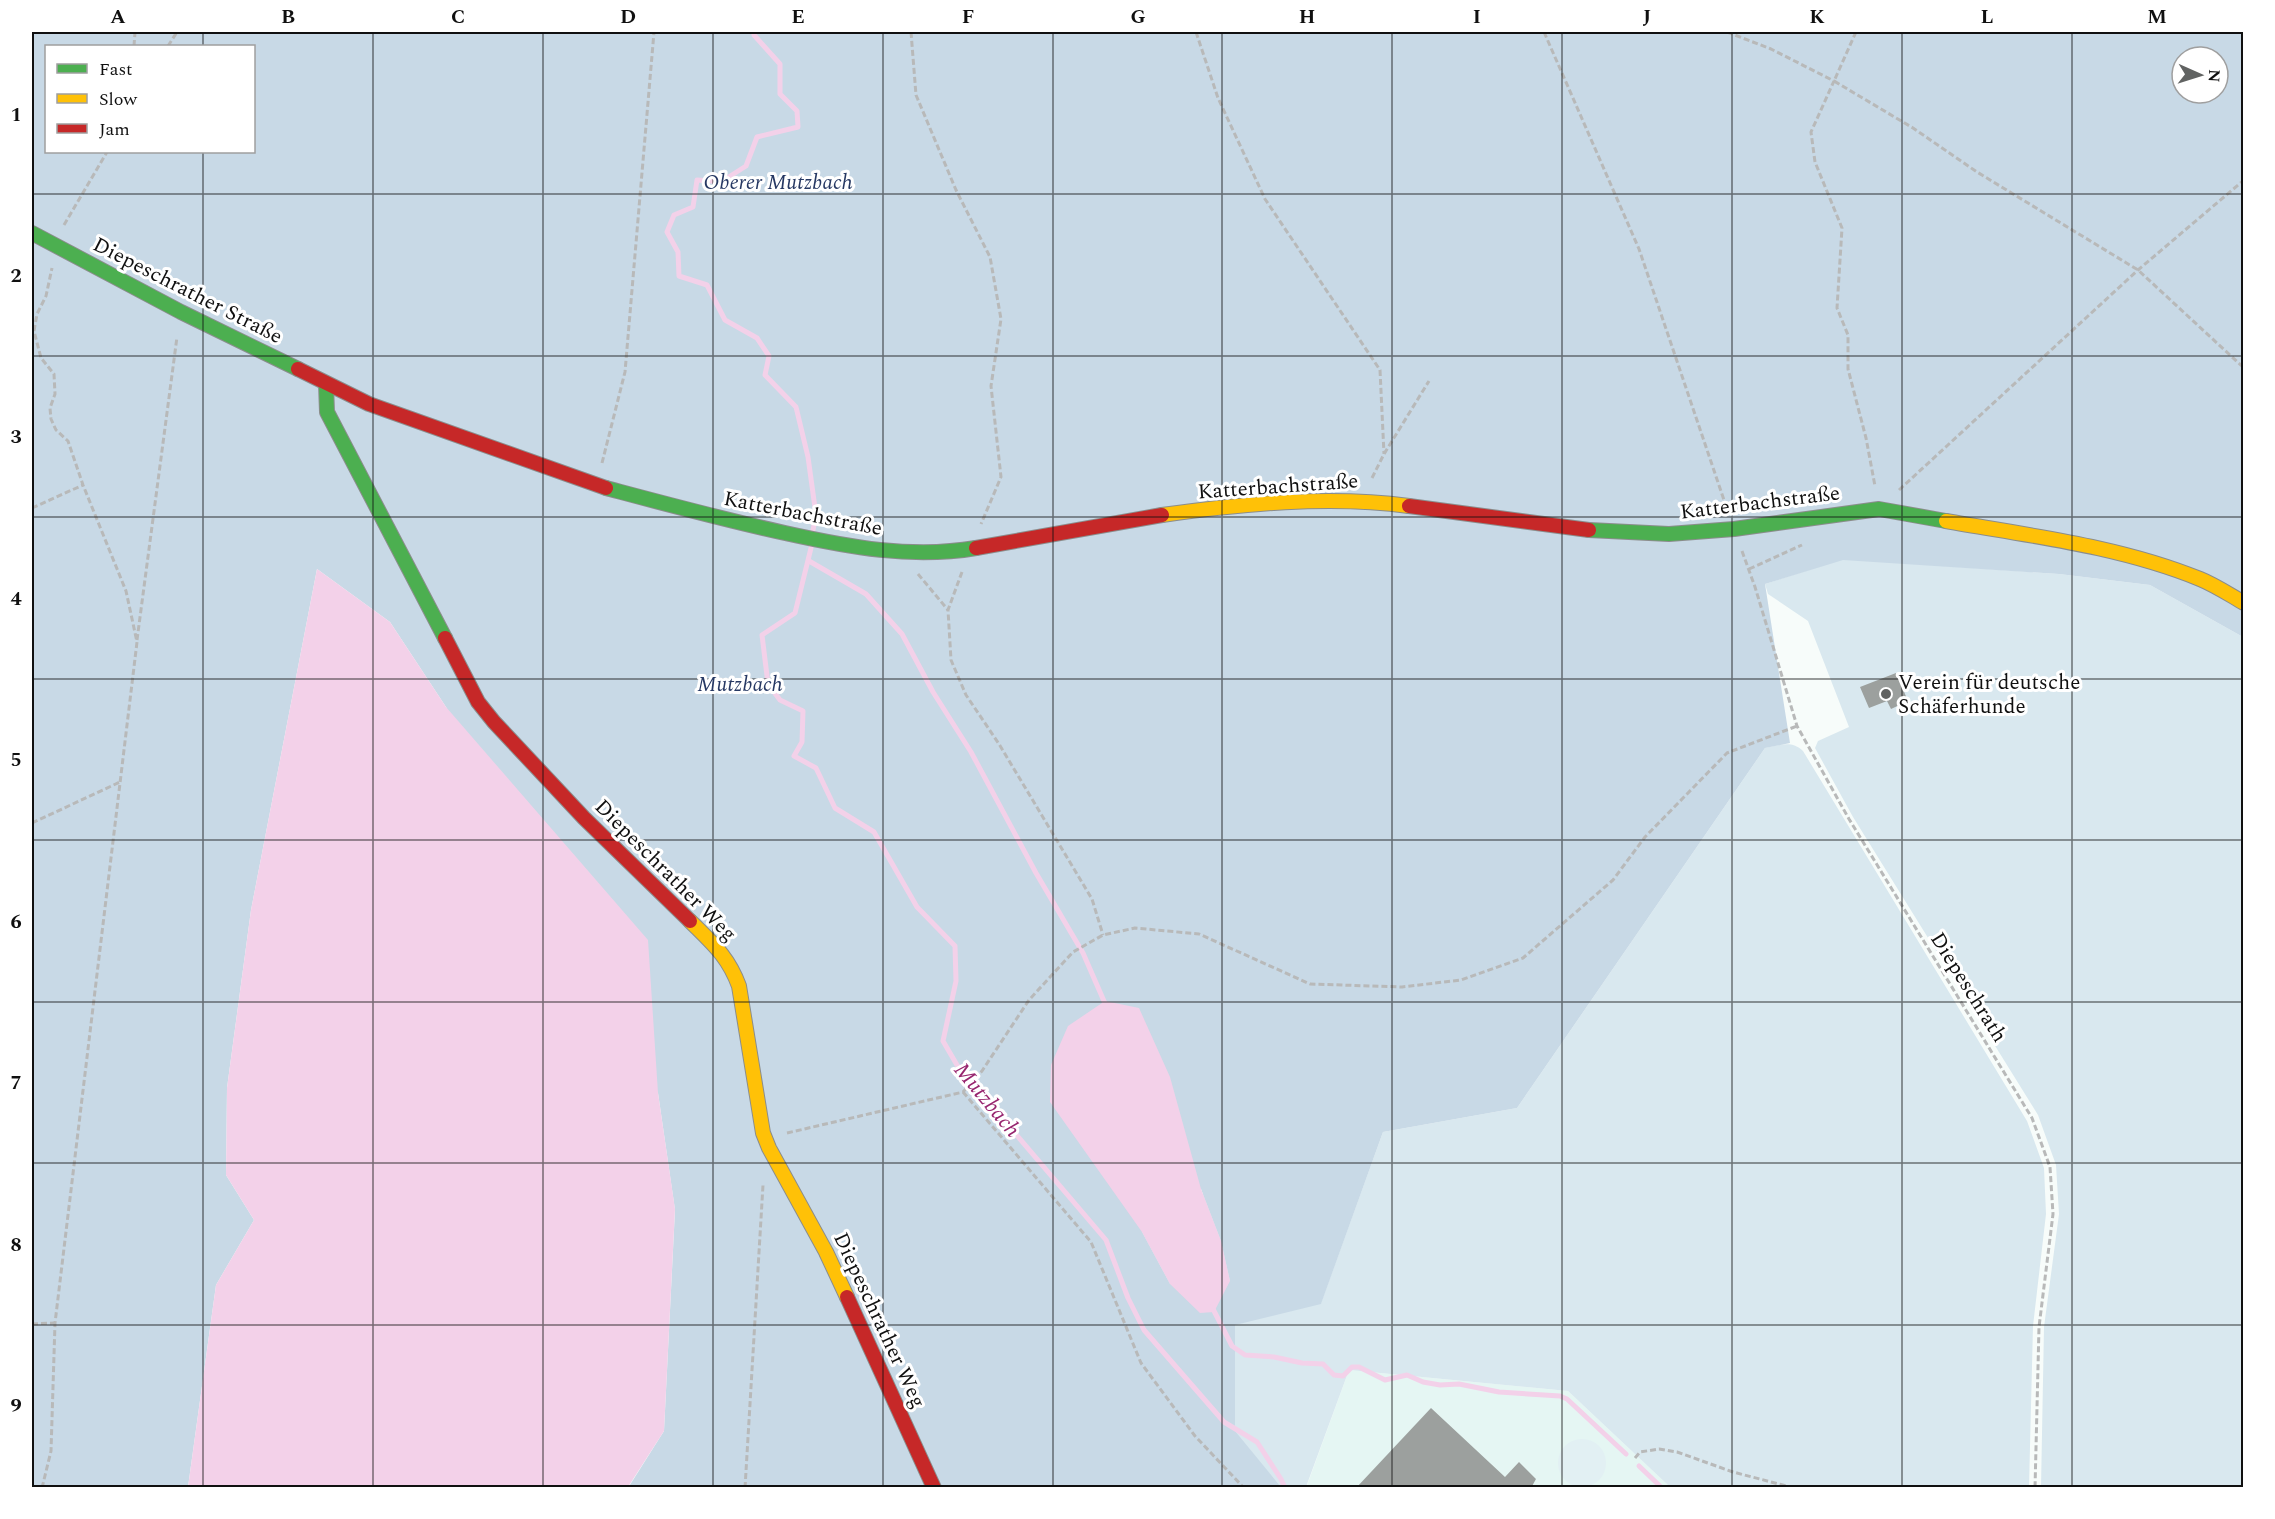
<svg xmlns="http://www.w3.org/2000/svg" width="2275" height="1519" viewBox="0 0 2275 1519" font-family="Spectral,serif">
<style>
.farmland{fill:#e5f6f3}
.green{fill:#d9e8ef}
.forest{fill:#c8d9e6;fill-rule:evenodd}
.pitch{fill:#e2f0f3}
.water{fill:#f3d1e9}
.lines{fill:none;stroke-linecap:round;stroke-linejoin:round}
.stream{stroke:#f3d1e9;stroke-width:5}
.building{fill:#9ca09e}
.fast-casing{stroke:#8b8d8c;stroke-width:16}
.slow-casing{stroke:#8b8d8c;stroke-width:16}
.jam-casing{stroke:#8b8d8c;stroke-width:16}
.path{stroke:#b8b9b9;stroke-width:3;stroke-dasharray:6 3;stroke-linecap:butt}
.fast{stroke:#4caf50;stroke-width:14}
.slow{stroke:#ffc107;stroke-width:14}
.jam{stroke:#c62828;stroke-width:14}
.grid{fill:none;stroke:#101010;stroke-width:1.5;stroke-opacity:0.55}
.poi-dot{fill:#616362;stroke:#fff;stroke-width:2}
.labels{text-anchor:middle;stroke-width:6;stroke-linejoin:round;paint-order:stroke}
.park-label{font-size:21px;font-style:italic;fill:#263863;stroke:#fff}
.street-label{font-size:21px;fill:#101010;stroke:#fff}
.poi-label{font-size:21px;fill:#101010;stroke:#fff;text-anchor:start}
.water-label{font-size:22px;font-style:italic;fill:#97256f;stroke:#fff}
.neatline{fill:none;stroke:#101010;stroke-width:2}
.grid-label{font-size:20px;text-anchor:middle;font-weight:bold;fill:#101010}
</style>
<rect width="100%" height="100%" fill="#f7fcfa"/>
<polygon class="farmland" points="1349,1370 1568,1391 1670,1487 1306,1488"/>
<g class="green">
<path d="M340 400 1321 1303 1383 1132 1517 1108 1765 748C1780 745 1792 740 1803 751L2027 1121 2044 1168 2046 1214 2033 1326 2029 1487H1670L1568 1391 1349 1370 1306 1487H1281L1240 1439Z"/>
<polygon points="1843,559 2059,574 2150,585 2243,637 2243,1487 2041,1487 2044,1327 2059,1214 2056,1165 2038,1115 1853,817 1815,748 1818,741 1849,727 1808,621 1768,594 1765,584"/>
</g>
<path class="forest" d="M32 32H2243V637L2150 585 2059 574 1843 560 1765 584 1790 743 1765 748 1517 1108 1383 1132 1321 1304 1235 1325V1431L1281 1487 628 1488 664 1431 675 1210 658 1093 446 707 390 622 317 569 251 910 227 1088 226 1175 254 1220 216 1285 188 1487H32ZM46 46H254V152H46ZM2182 57H2218V93H2182ZM1201 1189 1221 1241 1230 1281 1170 1284 1142 1232Z"/>
<circle class="pitch" cx="1582" cy="1463" r="24"/>
<g class="water">
<polygon points="317,569 390,622 446,707 648,940 658,1093 675,1209 664,1431 628,1487 188,1487 216,1285 254,1220 226,1175 227,1088 251,910"/>
<polygon points="1105,1001 1139,1008 1170,1077 1201,1189 1221,1241 1230,1281 1214,1312 1200,1313 1170,1284 1142,1232 1050,1102 1051,1065 1068,1026"/>
</g>
<g class="lines">
<g class="stream">
<polyline points="754,32 754,35 780,64 780,94 797,111 798,127 757,137 746,166 721,182 697,180 693,207 674,215 667,232 678,252 679,276 707,285 725,320 757,338 769,356 765,375 796,407 808,457 816,515 813,530"/>
<polyline points="811,548 795,613 762,635 768,684 780,700 803,711 802,742 794,756 816,768 835,808 874,832 917,907 955,946 956,981 943,1041 957,1065 1106,1240 1128,1298 1144,1330 1224,1422 1257,1442 1281,1479 1285,1488"/>
<polyline points="809,561 866,594 902,634 933,692 971,752 1036,873 1083,953 1107,1008"/>
<polyline points="1212,1307 1232,1346 1245,1355 1274,1357 1302,1363 1323,1364 1334,1375 1343,1376 1352,1367 1359,1367 1385,1380 1407,1375 1423,1382 1440,1385 1459,1384 1499,1392 1560,1396 1567,1399 1626,1454"/>
<polyline points="1639,1466 1662,1488"/>
</g>
</g>
<g class="building">
<polygon points="1896,673 1908,701 1891,709 1887,701 1869,708 1860,687"/>
<polygon points="1431,1408 1505,1477 1519,1462 1536,1479 1531,1488 1356,1488"/>
</g>
<g class="lines">
<g class="fast-casing">
<g id="fast">
<polyline points="32,233 181,312 298,369"/>
<polyline points="326,384 327,412 445,638"/>
<path d="M606 488C666 504 725 520 785 533 848 547 912 559 976 548"/>
<polyline points="1589,530 1669,534 1734,529 1879,509 1946,521"/>
</g>
</g>
<g class="slow-casing">
<g id="slow">
<path d="M1162 515C1242 504 1328 495 1409 506"/>
<path d="M1946 521C2031 536 2119 546 2200 579 2215 585 2230 595 2244 603"/>
<path d="M690 921C712 943 728 956 739 986L763 1133 769 1148 826 1252 847 1297"/>
</g>
</g>
<g class="jam-casing">
<g id="jam">
<polyline points="298,369 369,404 606,488"/>
<polyline points="1409,506 1589,530"/>
<polyline points="976,548 1162,515"/>
<polyline points="445,638 478,702 494,722 584,818 690,921"/>
<polyline points="847,1297 934,1488"/>
</g>
</g>
<g class="path">
<polyline points="911,32 916,95 956,190 990,257 1001,319 991,386 1001,477 981,524"/>
<polyline points="1196,32 1218,98 1265,199 1380,370 1384,454"/>
<polyline points="1544,32 1639,249 1726,506"/>
<polyline points="1727,32 1771,49 1834,81 1811,132 1815,162 1842,228 1837,308 1848,335 1848,369 1866,438 1875,486"/>
<polyline points="1856,32 1834,81 1913,128 1977,172 2138,270 2244,368"/>
<polyline points="134,46 135,32"/>
<polyline points="168,46 177,32"/>
<polyline points="64,225 107,152"/>
<polyline points="602,463 625,372 654,32"/>
<polyline points="1372,478 1384,454 1429,381"/>
<polyline points="1899,490 2138,270 2244,180"/>
<polyline points="32,508 83,485"/>
<polyline points="1742,551 1755,587 1797,726 1849,819 2032,1118 2050,1167 2053,1214 2039,1327 2035,1488"/>
<polyline points="1749,569 1802,545"/>
<polyline points="962,572 948,610 951,660 966,695 999,744 1092,899 1103,935"/>
<polyline points="918,574 948,610"/>
<polyline points="137,640 177,337"/>
<polyline points="32,823 120,782"/>
<polyline points="963,1092 1091,1242 1141,1363 1195,1436 1244,1488"/>
<polyline points="787,1133 963,1092 982,1071 1029,1000 1073,952 1103,935 1135,928 1199,934 1310,984 1402,987 1461,980 1523,958 1613,880 1645,837 1727,753 1797,726"/>
<polyline points="32,1324 55,1323"/>
<polyline points="1635,1458 1640,1452 1659,1449 1677,1452 1733,1472 1794,1488"/>
<polyline points="42,1488 51,1451 55,1323 137,642 126,591 83,485 68,441 56,430 51,419 50,408 55,394 54,374 41,358 34,331 37,314 46,296 52,268"/>
<polyline points="745,1488 763,1185"/>
</g>
<use href="#fast" class="fast"/>
<use href="#slow" class="slow"/>
<use href="#jam" class="jam"/>
</g>
<path class="grid" d="M203 32V46M373 32V1488M543 32V1488M713 32V1488M883 32V1488M1053 32V1488M1222 32V1488M1392 32V1488M1562 32V1488M1732 32V1488M1902 32V1488M2072 32V1488M203 152V1488M32 194H2244M32 356H2244M32 517H2244M32 679H2244M32 840H2244M32 1002H2244M32 1163H2244M32 1325H2244"/>
<circle class="poi-dot" cx="1886" cy="694" r="6"/>
<g class="labels">
<g class="park-label">
<text x="778" y="189">Oberer Mutzbach</text>
<text x="740" y="691">Mutzbach</text>
</g>
<g class="street-label">
<text transform="translate(188 290) rotate(27)" y="7">Diepeschrather Straße</text>
<text transform="translate(1278 486) rotate(-4)" y="7">Katterbachstraße</text>
<text transform="translate(1760 502) rotate(-7)" y="7">Katterbachstraße</text>
<text transform="translate(803 513) rotate(11)" y="7">Katterbachstraße</text>
<text transform="translate(666 870) rotate(45)" y="7">Diepeschrather Weg</text>
<text transform="translate(1969 987) rotate(58)" y="7">Diepeschrath</text>
<text transform="translate(880 1320) rotate(65)" y="7">Diepeschrather Weg</text>
</g>
<g class="poi-label">
<text x="1898" y="689">Verein für deutsche<tspan x="1898" dy="24">Schäferhunde</tspan></text>
</g>
<g class="water-label">
<text transform="translate(988 1099) rotate(50)" y="8">Mutzbach</text>
</g>
</g>
<rect width="2275" height="1519" fill="none" stroke="#ffffff" stroke-width="66"/>
<rect x="45" y="45" width="210" height="108" fill="#ffffff" stroke="#9f9f9f" stroke-width="1.5"/>
<rect x="57" y="64" width="30" height="9" fill="#4caf50" stroke="#9f9f9f" stroke-width="1.5"/>
<text x="99" y="75" font-size="18" fill="#101010">Fast</text>
<rect x="57" y="94" width="30" height="9" fill="#ffc107" stroke="#9f9f9f" stroke-width="1.5"/>
<text x="99" y="105" font-size="18" fill="#101010">Slow</text>
<rect x="57" y="124" width="30" height="9" fill="#c62828" stroke="#9f9f9f" stroke-width="1.5"/>
<text x="99" y="135" font-size="18" fill="#101010">Jam</text>
<g transform="translate(2200 75) rotate(93)"><circle r="28" fill="#ffffff" stroke="#9f9f9f" stroke-width="1.5"/>
<path d="M0-4.5L10 22L0 15L-10 22Z" fill="#616362"/>
<text y="-9" font-size="16" font-weight="bold" text-anchor="middle" fill="#101010">N</text>
</g>
<rect x="33" y="33" width="2209" height="1453" class="neatline"/>
<g class="grid-label">
<text x="118" y="23">A</text>
<text x="288" y="23">B</text>
<text x="458" y="23">C</text>
<text x="628" y="23">D</text>
<text x="798" y="23">E</text>
<text x="968" y="23">F</text>
<text x="1138" y="23">G</text>
<text x="1307" y="23">H</text>
<text x="1477" y="23">I</text>
<text x="1647" y="23">J</text>
<text x="1817" y="23">K</text>
<text x="1987" y="23">L</text>
<text x="2157" y="23">M</text>
<text x="16" y="121">1</text>
<text x="16" y="282">2</text>
<text x="16" y="443">3</text>
<text x="16" y="605">4</text>
<text x="16" y="766">5</text>
<text x="16" y="928">6</text>
<text x="16" y="1089">7</text>
<text x="16" y="1251">8</text>
<text x="16" y="1412">9</text>
</g>
</svg>
